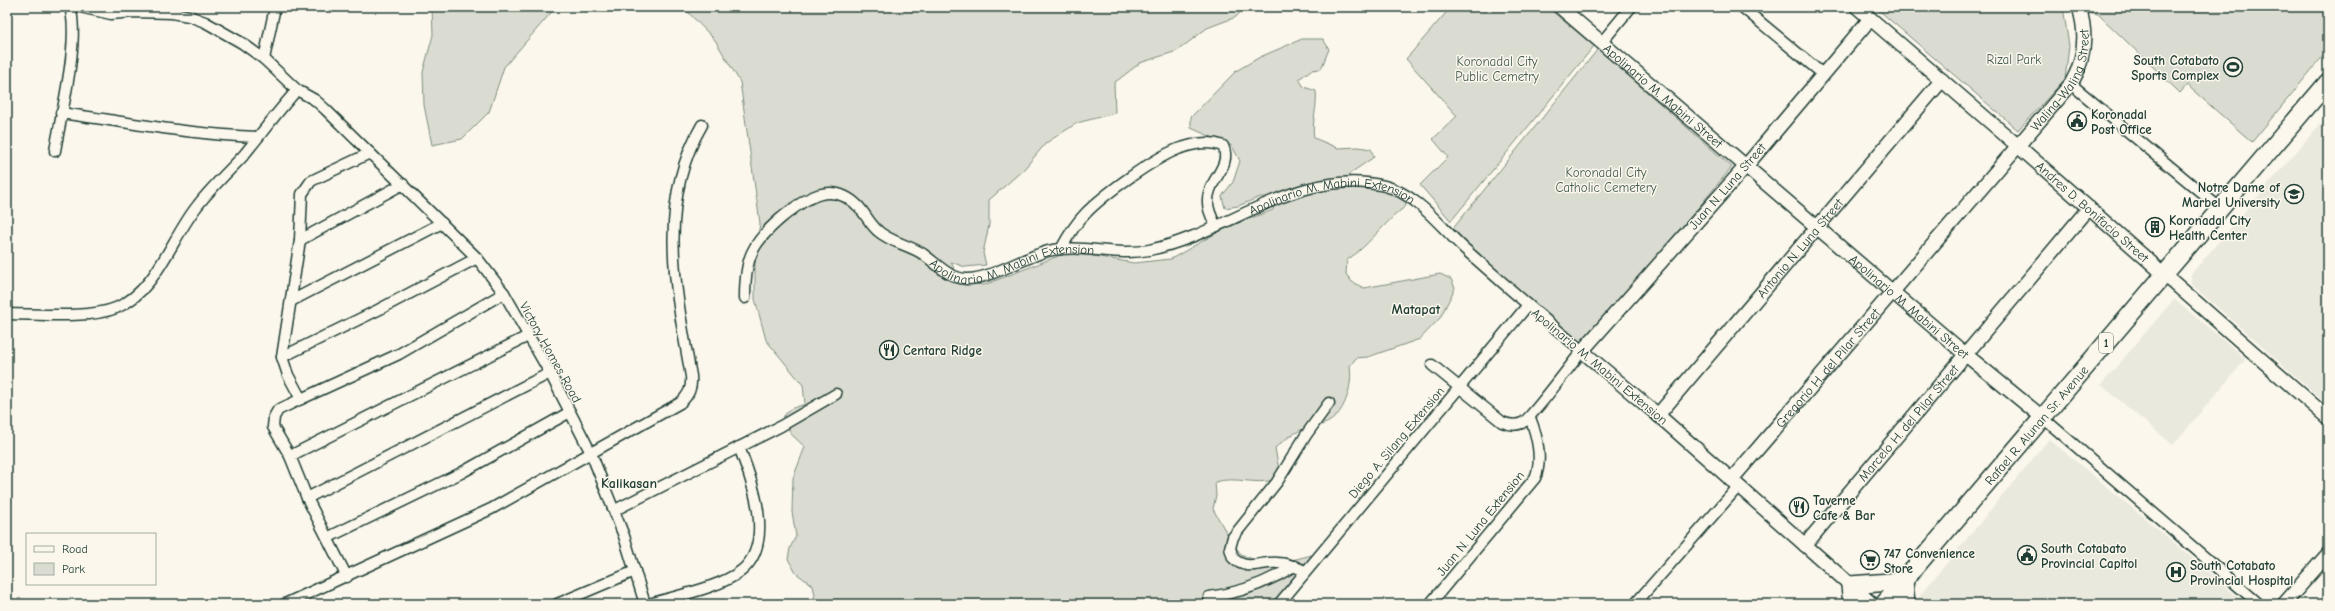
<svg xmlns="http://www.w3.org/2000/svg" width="2335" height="611" viewBox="0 0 2335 611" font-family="'Comic Neue',sans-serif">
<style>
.built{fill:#eae9de}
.green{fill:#dbdcd1;stroke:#7d8c82}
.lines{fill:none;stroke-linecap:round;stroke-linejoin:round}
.minor-casing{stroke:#1f3d34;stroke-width:13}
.tertiary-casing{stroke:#1f3d34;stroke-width:16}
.trunk-casing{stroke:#1f3d34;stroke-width:20}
.minor{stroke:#fbf7ec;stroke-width:10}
.tertiary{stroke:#fbf7ec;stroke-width:13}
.trunk{stroke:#fbf7ec;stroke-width:17}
.labels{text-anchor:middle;stroke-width:3;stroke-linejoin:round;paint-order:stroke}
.shield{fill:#fbf7ec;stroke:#61756b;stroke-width:1}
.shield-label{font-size:12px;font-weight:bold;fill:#1f3d34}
.park-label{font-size:13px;fill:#455d53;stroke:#fbf7ec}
.poi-label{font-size:13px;font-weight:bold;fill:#1f3d34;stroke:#fbf7ec;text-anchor:start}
.street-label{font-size:13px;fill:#1f3d34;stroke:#fbf7ec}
.neighbourhood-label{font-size:14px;font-weight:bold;fill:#1f3d34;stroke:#fbf7ec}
</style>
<rect width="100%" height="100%" fill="#fbf7ec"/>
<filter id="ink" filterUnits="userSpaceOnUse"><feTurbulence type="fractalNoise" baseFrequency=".025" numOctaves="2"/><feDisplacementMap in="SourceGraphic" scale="8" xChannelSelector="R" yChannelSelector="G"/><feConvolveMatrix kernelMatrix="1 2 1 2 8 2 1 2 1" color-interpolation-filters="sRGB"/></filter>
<g filter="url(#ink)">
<g class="built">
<polygon points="2328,115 2328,405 2191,284 2191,274"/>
<polygon points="2174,299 2246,359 2173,445 2101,385"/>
<polygon points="2049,439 2171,540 2246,604 1913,604"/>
</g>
<g class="green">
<polygon points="432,7 556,7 504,67 489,112 462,139 432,145 424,105 423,72 433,35"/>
<path d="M683 7H1245L1236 17 1207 28 1177 51 1140 63 1114 83 1115 113 1077 123 1046 143 1024 169 989 200V225L983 253 986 265 965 267 951 262 960 282 984 285 1066 253 1088 255 1134 263 1171 259 1227 227 1273 210 1276 198 1260 197 1238 206 1225 208 1222 196 1233 182 1240 161 1232 146 1191 128V117L1236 71 1260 57 1302 39H1323L1329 49 1321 69 1311 70 1299 79 1304 87 1316 91C1318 107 1311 122 1314 138L1338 148 1358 147 1371 149 1374 157 1349 174 1351 186 1389 192 1406 199V206C1384 222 1370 245 1347 260L1346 274 1352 282 1364 288 1440 274 1451 279 1455 288 1440 318 1420 339 1368 357 1356 358 1350 366C1353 385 1345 417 1324 424 1320 426 1314 425 1309 427 1296 431 1285 439 1275 448L1279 470 1274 480C1254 485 1235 476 1215 482L1216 495 1213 509 1231 541 1241 554 1268 566 1324 552 1284 604H811L815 595 813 586 796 573 788 559 790 548 796 536 792 512 793 478 805 447 791 434 783 417 790 409 805 404 803 385 766 340 755 299V256L760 223 740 82 715 40Z"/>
<polygon points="1451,7 1547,7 1594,46 1451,221 1420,185 1448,157 1433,139 1457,116 1406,59"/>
<polygon points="1875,7 2063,7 2069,46 2065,79 2018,130"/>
<polygon points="2087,7 2328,7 2328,50 2252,142 2187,85 2180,93 2098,14 2088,12"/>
<polygon points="1598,49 1732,167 1583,346 1451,231"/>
</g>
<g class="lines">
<g class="minor-casing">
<g id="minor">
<polyline points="80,7 111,14 134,12 172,13 189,16 205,22 242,43 264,59 297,90 315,100 325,109 477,258 504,293 550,373 591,453 624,536 645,604"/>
<polyline points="1742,7 1824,75"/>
<polyline points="1602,42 1631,7"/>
<polyline points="264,59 275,7"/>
<polyline points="2071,84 2221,209"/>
<path d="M61 113C127 122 192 135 258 137"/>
<path d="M55 151C61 114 80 41 70 7"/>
<polyline points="300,240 403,184"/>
<path d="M1061 249C1068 236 1075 224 1085 214 1104 194 1153 159 1178 149 1193 144 1208 140 1223 146 1233 167 1206 181 1208 203 1208 211 1212 218 1216 226"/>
<path id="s1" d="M745 298C745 259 751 244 780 219 805 198 832 179 859 207 866 215 870 224 878 231 890 242 909 245 923 254 937 264 949 278 966 279 988 280 1025 257 1048 251 1081 243 1115 257 1149 250 1228 234 1300 165 1385 186 1419 195 1442 229 1467 251 1505 285 1543 318 1582 351 1572 363 1530 420 1522 423 1515 426 1509 425 1502 422L1432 365"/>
<polyline points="291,301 442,223"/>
<path d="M7 314C37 314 89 319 116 308 157 291 171 238 198 205 211 188 228 172 243 156 261 134 278 111 297 90"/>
<polyline points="282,357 378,310 477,258"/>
<polyline points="301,399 399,354 504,293"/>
<polyline points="2042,417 2259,604"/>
<polyline points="290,456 528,336"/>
<polyline points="307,498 550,373"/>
<polyline points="615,510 781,426 836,394"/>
<polyline points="329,537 461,473 570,412"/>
<path d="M1305 571C1296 567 1287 563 1278 563 1261 561 1247 572 1233 558L1230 548 1233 537 1277 482 1306 435 1329 403"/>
<polyline points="347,577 307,498 290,456 273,427 274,417 278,410 301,399 288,375 282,357 300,240 302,194 311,181 370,153"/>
<path d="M1209 597C1241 593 1267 583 1294 566"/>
<path d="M285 604 491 509 680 403C689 395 692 388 691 376 676 293 656 203 702 125"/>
<polyline points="557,604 635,571"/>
<path d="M649 604C676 596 719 588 741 571 776 543 752 480 739 447"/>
<polyline points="1279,604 1528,305"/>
<path d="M1430 604 1535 478C1543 460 1537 435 1530 418"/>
<polyline points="1635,604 1738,487"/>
</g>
</g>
<g class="tertiary-casing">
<g id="tertiary">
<path id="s2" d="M1560 7 1965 354 2042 417"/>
<path id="s3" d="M1857 7 2018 146 2328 418"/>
<polyline points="1870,19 1746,166 1582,351 1658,415 1872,604"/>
<path id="s4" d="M1658 415 1942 80"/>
<path id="s5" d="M1731 480 2071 84C2085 60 2087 33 2079 7"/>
<path id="s6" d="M1805 545 2089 208"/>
<polyline points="2284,604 2328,554"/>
</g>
</g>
<g class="trunk-casing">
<g id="trunk">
<polyline points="1852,604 1850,585 1904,581 1906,604"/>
<path id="s7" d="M1884 604 2328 82"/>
</g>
</g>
<use href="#minor" class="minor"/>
<use href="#tertiary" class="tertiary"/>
<use href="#trunk" class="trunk"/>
</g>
</g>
<defs>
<g id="stadium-ring" transform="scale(1)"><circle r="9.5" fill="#fbf7ec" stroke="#1f3d34" stroke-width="1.5"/><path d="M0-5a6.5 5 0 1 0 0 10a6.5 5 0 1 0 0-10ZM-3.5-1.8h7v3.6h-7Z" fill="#1f3d34"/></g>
<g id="civic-ring" transform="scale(1)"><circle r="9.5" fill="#fbf7ec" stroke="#1f3d34" stroke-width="1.5"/><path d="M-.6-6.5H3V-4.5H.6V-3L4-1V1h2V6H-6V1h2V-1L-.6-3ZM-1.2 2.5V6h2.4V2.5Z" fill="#1f3d34"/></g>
<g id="university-ring" transform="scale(1)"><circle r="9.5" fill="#fbf7ec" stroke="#1f3d34" stroke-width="1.5"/><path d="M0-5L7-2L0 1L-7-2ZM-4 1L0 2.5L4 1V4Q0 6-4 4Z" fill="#1f3d34"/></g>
<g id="building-ring" transform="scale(1)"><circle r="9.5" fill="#fbf7ec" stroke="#1f3d34" stroke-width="1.5"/><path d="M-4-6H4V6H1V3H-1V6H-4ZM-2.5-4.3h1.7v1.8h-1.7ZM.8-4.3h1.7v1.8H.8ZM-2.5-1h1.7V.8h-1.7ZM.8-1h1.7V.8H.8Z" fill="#1f3d34"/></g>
<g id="restaurant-ring" transform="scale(1)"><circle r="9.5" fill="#fbf7ec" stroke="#1f3d34" stroke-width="1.5"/><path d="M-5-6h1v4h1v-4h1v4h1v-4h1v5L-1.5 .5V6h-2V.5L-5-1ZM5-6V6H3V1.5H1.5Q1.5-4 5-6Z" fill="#1f3d34"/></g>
<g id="supermarket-ring" transform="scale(1)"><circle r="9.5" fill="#fbf7ec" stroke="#1f3d34" stroke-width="1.5"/><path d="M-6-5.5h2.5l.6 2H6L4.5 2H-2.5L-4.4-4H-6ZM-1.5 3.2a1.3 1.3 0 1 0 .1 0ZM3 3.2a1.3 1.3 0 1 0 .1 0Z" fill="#1f3d34"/></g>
<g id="hospital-ring" transform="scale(1)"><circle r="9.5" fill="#fbf7ec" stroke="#1f3d34" stroke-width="1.5"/><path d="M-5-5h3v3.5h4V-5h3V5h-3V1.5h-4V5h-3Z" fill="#1f3d34"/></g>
</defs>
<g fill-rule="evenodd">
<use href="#stadium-ring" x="2233" y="67"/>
<use href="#civic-ring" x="2077" y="121"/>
<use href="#university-ring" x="2294" y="194"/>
<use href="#building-ring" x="2155" y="227"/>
<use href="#restaurant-ring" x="889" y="350"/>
<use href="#restaurant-ring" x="1799" y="507"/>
<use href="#civic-ring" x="2027" y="555"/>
<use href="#supermarket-ring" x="1870" y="560"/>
<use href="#hospital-ring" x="2176" y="572"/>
</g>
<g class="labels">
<rect class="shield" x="2099" y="333" width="14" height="20" rx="3"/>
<g class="shield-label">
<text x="2106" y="347">1</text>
</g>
<g class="park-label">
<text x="2014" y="64">Rizal Park</text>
<text x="1497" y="66">Koronadal City<tspan x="1497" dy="15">Public Cemetry</tspan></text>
<text x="1606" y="177">Koronadal City<tspan x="1606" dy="15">Catholic Cemetery</tspan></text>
</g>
<g class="poi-label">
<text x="2219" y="65" text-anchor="end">South Cotabato<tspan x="2219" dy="15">Sports Complex</tspan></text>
<text x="2091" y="119">Koronadal<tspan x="2091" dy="15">Post Office</tspan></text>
<text x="2280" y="192" text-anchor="end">Notre Dame of<tspan x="2280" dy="15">Marbel University</tspan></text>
<text x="2169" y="225">Koronadal City<tspan x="2169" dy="15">Health Center</tspan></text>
<text x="903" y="355">Centara Ridge</text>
<text x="1813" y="505">Taverne<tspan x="1813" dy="15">Cafe &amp; Bar</tspan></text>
<text x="2041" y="553">South Cotabato<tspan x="2041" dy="15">Provincial Capitol</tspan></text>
<text x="1884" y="558">747 Convenience<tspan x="1884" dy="15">Store</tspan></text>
<text x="2190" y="570">South Cotabato<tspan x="2190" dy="15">Provincial Hospital</tspan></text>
</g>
<g class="street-label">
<text dy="5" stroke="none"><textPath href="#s5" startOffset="521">Waling-Waling Street</textPath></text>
<text dy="5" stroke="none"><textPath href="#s2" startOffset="136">Apolinario M. Mabini Street</textPath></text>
<text transform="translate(1727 186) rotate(-49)" y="5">Juan N. Luna Street</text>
<text dy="5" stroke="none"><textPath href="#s1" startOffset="696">Apolinario M. Mabini Extension</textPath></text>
<text dy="5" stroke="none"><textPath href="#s3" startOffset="312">Andres D. Bonifacio Street</textPath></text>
<text dy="5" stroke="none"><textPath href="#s4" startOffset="219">Antonio N. Luna Street</textPath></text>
<text dy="5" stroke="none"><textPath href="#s1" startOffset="360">Apolinario M. Mabini Extension</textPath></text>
<text dy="5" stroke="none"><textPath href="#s2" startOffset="460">Apolinario M. Mabini Street</textPath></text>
<text transform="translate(551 352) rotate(61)" y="5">Victory Homes Road</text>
<text transform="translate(1600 366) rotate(40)" y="5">Apolinario M. Mabini Extension</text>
<text dy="5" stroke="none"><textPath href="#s5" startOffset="148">Gregorio H. del Pilar Street</textPath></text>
<text dy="5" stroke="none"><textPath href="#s6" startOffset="160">Marcelo H. del Pilar Street</textPath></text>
<text dy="5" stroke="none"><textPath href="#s7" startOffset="235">Rafael R. Alunan Sr. Avenue</textPath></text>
<text transform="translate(1396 442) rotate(-50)" y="5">Diego A. Silang Extension</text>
<text transform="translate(1480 523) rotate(-51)" y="5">Juan N. Luna Extension</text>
</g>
<g class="neighbourhood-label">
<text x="1416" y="314">Matapat</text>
<text x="629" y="488">Kalikasan</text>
</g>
</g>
<rect width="2335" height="611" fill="none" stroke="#fbf7ec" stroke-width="24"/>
<rect x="12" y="12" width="2311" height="587" fill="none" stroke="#1f3d34" stroke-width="1.5" filter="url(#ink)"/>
<rect x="26" y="533" width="130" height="52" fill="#fbf7ec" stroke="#a3ada2"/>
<rect x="34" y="546" width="20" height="6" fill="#fbf7ec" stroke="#a3ada2"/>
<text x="62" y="553" font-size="12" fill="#1f3d34">Road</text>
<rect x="34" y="563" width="20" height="12" fill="#dbdcd1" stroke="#a3ada2"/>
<text x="62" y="573" font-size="12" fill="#1f3d34">Park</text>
</svg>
